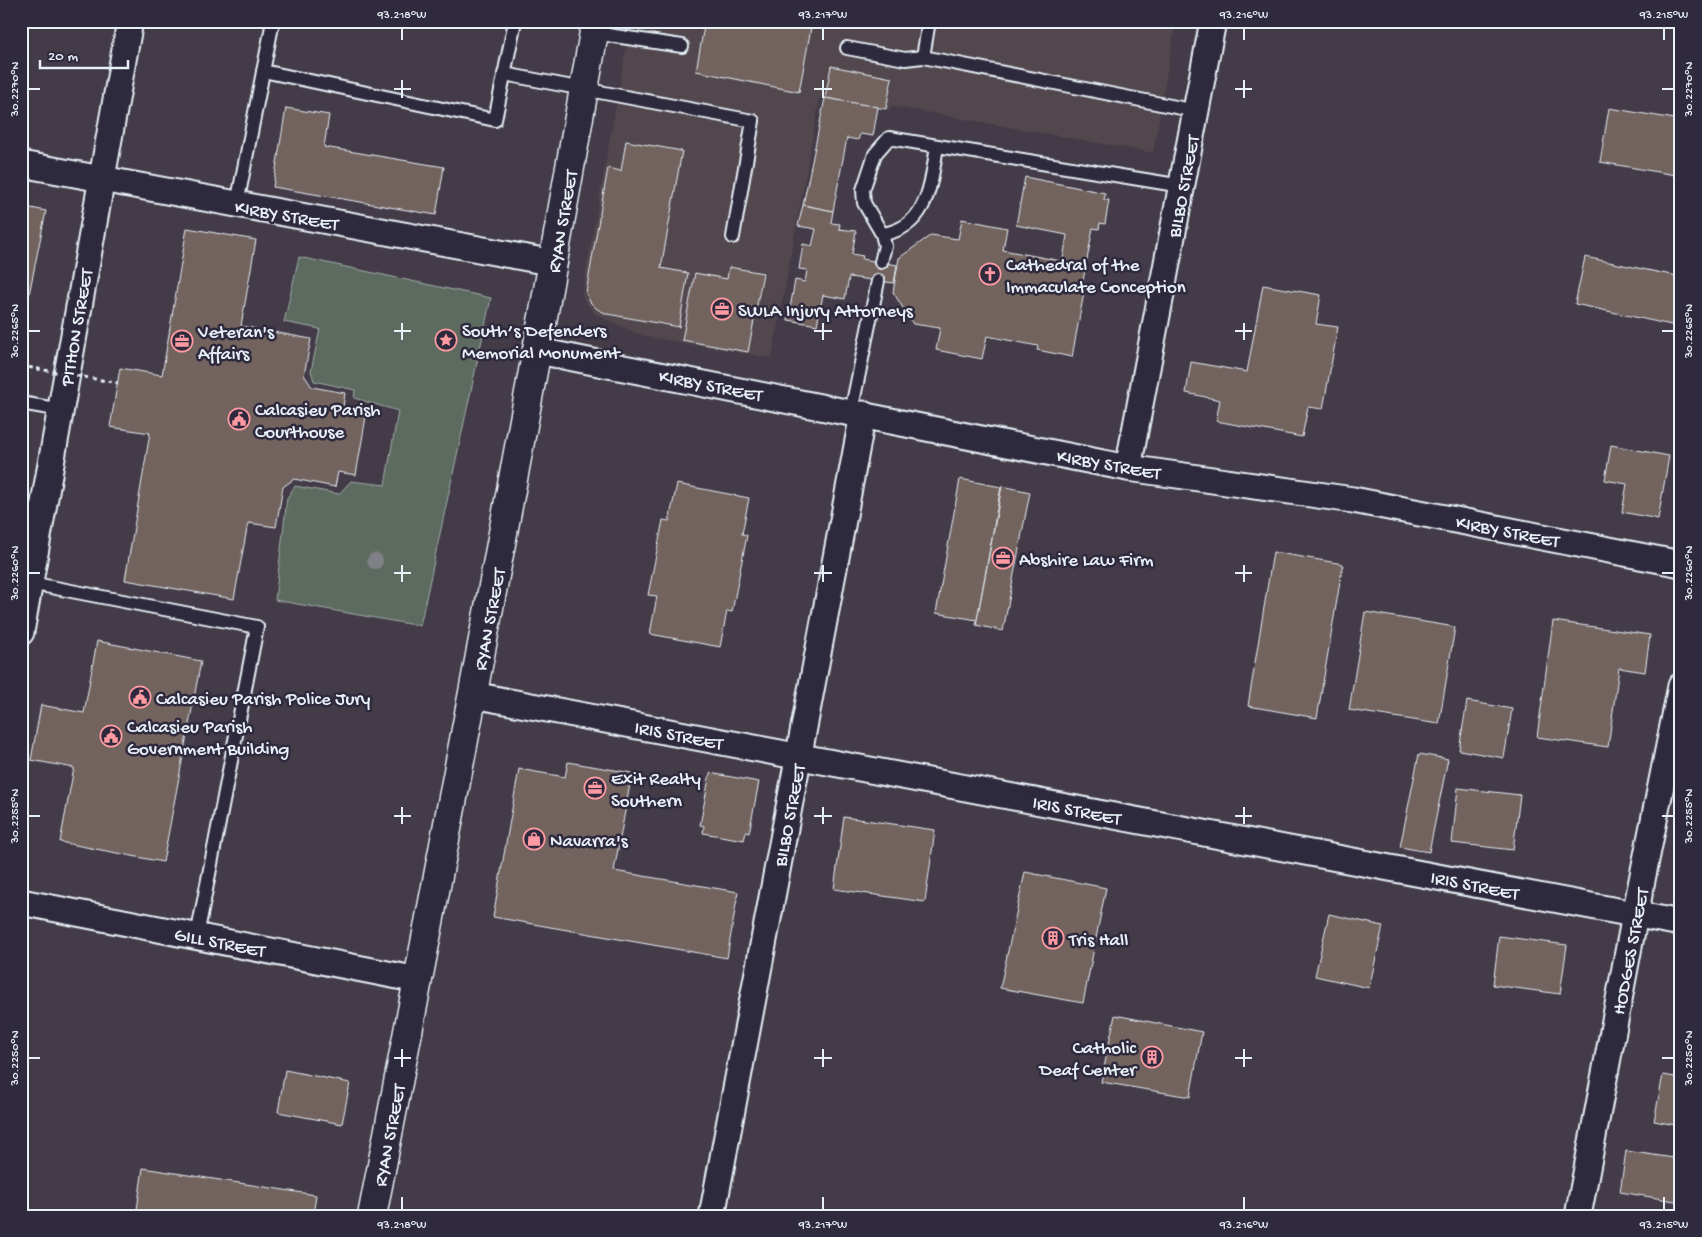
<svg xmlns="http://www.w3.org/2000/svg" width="1702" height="1237" viewBox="0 0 1702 1237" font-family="'Gochi Hand',sans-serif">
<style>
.built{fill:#51474e}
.green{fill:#5d6a5f;stroke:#a2aeac}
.building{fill:#72635f;stroke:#e8f1f8}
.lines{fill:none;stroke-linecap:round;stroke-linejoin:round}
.lane-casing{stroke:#e8f1f8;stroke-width:16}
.street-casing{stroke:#e8f1f8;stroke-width:29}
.secondary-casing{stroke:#e8f1f8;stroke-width:31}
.lane{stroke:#2f2a3d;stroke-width:12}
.street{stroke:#2f2a3d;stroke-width:25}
.secondary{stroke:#2f2a3d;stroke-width:28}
.path-bridge{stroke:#e8f1f8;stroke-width:3;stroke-dasharray:4 4;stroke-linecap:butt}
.tree{fill:#7f8187}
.ticks{fill:none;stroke:#e8f1f8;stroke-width:2}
.labels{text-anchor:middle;stroke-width:5;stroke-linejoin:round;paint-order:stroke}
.street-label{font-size:19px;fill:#e8f1f8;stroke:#2f2a3d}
.poi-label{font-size:19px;fill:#e8f1f8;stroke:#2f2a3d;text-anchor:start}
.neatline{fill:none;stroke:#e8f1f8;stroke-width:2}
.ticks-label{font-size:12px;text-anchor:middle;fill:#e8f1f8}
</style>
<rect width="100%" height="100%" fill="#433b47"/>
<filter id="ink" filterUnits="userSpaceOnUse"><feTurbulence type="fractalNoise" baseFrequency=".02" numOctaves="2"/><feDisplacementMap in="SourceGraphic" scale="10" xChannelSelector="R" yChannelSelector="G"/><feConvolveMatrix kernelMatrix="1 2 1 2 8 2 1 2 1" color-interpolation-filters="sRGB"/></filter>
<g filter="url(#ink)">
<polygon class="built" points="631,21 1176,21 1153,153 891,106 890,110 820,97 772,358 643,336 595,314 586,303 582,294"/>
<polygon class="green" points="299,257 491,298 420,626 275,600 287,498 295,486 339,494 351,481 385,485 398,411 354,398 355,390 314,381 311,371 320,329 284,322"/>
<g class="building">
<polygon points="705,21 768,21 811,28 799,92 696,71"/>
<polygon points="831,66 892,78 886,109 825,98"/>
<polygon points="825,98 878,107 873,136 860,134 858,140 847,138 833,211 803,205"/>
<polygon points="286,108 329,115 324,147 444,167 436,215 273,187"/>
<polygon points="1609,108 1681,120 1681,176 1600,162"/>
<polygon points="626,141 682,151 661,268 688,273 679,327 607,314 597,309 590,302 586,293 608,168 621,171"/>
<polygon points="1025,177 1105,193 1104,200 1109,200 1105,224 1100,223 1099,229 1093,228 1082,286 1085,287 1072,357 1037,350 1038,346 987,336 982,359 936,350 940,328 913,324 893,292 899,258 931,235 958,239 962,219 1007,228 1003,250 1061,261 1061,259 1063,259 1067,235 1016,225"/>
<polygon points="803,205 833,211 831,223 840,224 839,229 856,231 852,254 863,256 862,259 897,265 894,283 849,277 845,299 823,295 817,325 788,320 795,280 805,282 807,270 799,269 803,244 812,246 816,229 798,226"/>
<polygon points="21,206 46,211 21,334"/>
<polygon points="187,228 256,240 241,326 311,339 304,375 312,387 345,393 343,407 367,411 356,475 338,472 335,487 294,479 283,487 276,527 248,523 234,599 125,580 150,433 110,427 120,368 162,375"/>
<polygon points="1585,257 1681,277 1681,305 1676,326 1575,304"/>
<polygon points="729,267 763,273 748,352 682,340 695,273 727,279"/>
<polygon points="1263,285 1321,295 1316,324 1338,327 1323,409 1308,407 1302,437 1216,421 1220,400 1186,393 1191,362 1247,372"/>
<polygon points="1611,445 1669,456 1658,519 1622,512 1627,484 1605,480"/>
<polygon points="960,479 1001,487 977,620 936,613"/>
<polygon points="677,484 749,498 742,534 747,535 732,612 727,611 720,647 650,634 657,596 648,595 663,520 669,521"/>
<polygon points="1002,486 1030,492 1003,631 976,625"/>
<polygon points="1273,552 1343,564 1317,718 1248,706"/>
<polygon points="1365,612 1455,627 1439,724 1349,710"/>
<polygon points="1553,621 1650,635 1645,672 1619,668 1608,747 1537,737"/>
<polygon points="97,641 201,661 163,862 60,842 74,768 31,760 41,705 84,713"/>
<polygon points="1467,701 1512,709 1504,758 1459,750"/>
<polygon points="1419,754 1448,759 1429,852 1400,847"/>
<polygon points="568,762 632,773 614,871 738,892 727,958 493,917 519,769 565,777"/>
<polygon points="710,773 759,782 749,833 746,832 744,840 703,833 704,826 700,825"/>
<polygon points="1458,788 1520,795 1513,850 1452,843"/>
<polygon points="844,817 935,830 925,902 834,889"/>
<polygon points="1681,833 1681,878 1675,878"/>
<polygon points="1025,872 1106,888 1083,1003 1000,988"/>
<polygon points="1329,914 1383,926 1369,988 1315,976"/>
<polygon points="1499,936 1567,945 1560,994 1493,985"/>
<polygon points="1115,1015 1202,1032 1190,1097 1101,1082"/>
<polygon points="285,1070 350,1083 342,1124 278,1112"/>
<polygon points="1663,1075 1681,1078 1681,1126 1654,1121"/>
<polygon points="1626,1151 1681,1159 1681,1202 1620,1192"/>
<polygon points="143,1168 316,1195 313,1216 136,1216"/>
</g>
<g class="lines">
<g class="lane-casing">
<g id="lane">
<polyline points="929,21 923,57 1196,111"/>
<polyline points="594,33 682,46"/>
<polyline points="847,48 905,59 923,57"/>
<polyline points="263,71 495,120 515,21"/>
<polyline points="504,74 753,121 733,237"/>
<polyline points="237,204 273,21"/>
<path d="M882 234C928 228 931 183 937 146"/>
<polyline points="881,262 885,246 882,234 864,203 863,190 875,154 889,138 1182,186"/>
<polyline points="21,403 61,410"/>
<polyline points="851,412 878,281"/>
<polyline points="30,583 257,627 197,936"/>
</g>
</g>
<g class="street-casing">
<g id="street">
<polyline points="21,164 554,263"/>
<polyline points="538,351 1128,468 1353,500 1681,564"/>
<polyline points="1128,468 1213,21"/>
<polyline points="21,632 130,21"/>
<polyline points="473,695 1681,923"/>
<polyline points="21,902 418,980"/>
<polyline points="712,1216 863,414"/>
<polyline points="1578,1216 1635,915 1681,686"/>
</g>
</g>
<g class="secondary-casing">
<path id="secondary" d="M372 1216C450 818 526 420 596 21"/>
</g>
<use href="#lane" class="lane"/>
<use href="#street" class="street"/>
<use href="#secondary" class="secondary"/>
<polyline class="path-bridge" points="21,366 118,383"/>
</g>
<circle class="tree" cx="375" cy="561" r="8"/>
</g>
<path class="ticks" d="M402 28V40M823 28V40M1244 28V40M1664 28V40M402 80V98M823 80V98M1244 80V98M28 89H40M394 89H411M814 89H832M1235 89H1252M1662 89H1674M402 323V340M823 323V340M1244 323V340M28 331H40M394 331H411M814 331H832M1235 331H1252M1662 331H1674M402 565V582M823 565V582M1244 565V582M28 573H40M394 573H411M814 573H832M1235 573H1252M1662 573H1674M402 807V824M823 807V824M1244 807V824M28 816H40M394 816H411M814 816H832M1235 816H1252M1662 816H1674M402 1049V1067M823 1049V1067M1244 1049V1067M28 1058H40M394 1058H411M814 1058H832M1235 1058H1252M1662 1058H1674M402 1197V1210M823 1197V1210M1244 1197V1210M1664 1197V1210"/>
<defs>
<g id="church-ring" transform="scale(1.125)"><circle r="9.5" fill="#2f2a3d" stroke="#ff9aa2" stroke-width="1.5"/><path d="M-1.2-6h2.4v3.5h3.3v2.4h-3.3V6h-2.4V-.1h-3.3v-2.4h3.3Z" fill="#ff9aa2"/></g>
<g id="office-ring" transform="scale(1.125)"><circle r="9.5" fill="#2f2a3d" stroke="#ff9aa2" stroke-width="1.5"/><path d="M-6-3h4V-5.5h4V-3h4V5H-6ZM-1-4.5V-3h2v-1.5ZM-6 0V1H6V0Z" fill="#ff9aa2"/></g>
<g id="sight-ring" transform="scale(1.125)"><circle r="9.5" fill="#2f2a3d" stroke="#ff9aa2" stroke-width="1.5"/><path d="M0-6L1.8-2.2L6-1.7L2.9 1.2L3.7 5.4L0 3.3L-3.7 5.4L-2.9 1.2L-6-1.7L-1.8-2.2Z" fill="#ff9aa2"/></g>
<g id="civic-ring" transform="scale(1.125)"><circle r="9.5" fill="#2f2a3d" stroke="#ff9aa2" stroke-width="1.5"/><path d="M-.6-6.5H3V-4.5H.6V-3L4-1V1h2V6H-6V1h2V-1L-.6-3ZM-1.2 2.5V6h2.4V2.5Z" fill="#ff9aa2"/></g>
<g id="shop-ring" transform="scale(1.125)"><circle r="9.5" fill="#2f2a3d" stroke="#ff9aa2" stroke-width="1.5"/><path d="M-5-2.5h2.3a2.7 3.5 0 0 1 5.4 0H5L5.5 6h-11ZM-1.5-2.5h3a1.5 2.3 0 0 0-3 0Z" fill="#ff9aa2"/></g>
<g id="building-ring" transform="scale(1.125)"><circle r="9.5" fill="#2f2a3d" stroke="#ff9aa2" stroke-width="1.5"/><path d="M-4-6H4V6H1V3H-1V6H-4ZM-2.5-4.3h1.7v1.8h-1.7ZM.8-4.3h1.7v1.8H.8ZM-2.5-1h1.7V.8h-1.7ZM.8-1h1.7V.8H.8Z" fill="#ff9aa2"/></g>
</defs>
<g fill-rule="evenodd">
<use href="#church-ring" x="990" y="274"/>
<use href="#office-ring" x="722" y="309"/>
<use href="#sight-ring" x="446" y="340"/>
<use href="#office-ring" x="182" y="341"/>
<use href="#civic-ring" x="239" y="419"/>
<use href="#office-ring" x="1003" y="558"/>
<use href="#civic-ring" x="140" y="697"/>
<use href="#civic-ring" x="111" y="736"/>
<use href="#office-ring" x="595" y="788"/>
<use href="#shop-ring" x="534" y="839"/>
<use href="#building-ring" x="1053" y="938"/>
<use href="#building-ring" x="1152" y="1057"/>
</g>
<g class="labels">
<g class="street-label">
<text transform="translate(1182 186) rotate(-79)" y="7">BILBO STREET</text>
<text transform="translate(287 214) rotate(10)" y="7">KIRBY STREET</text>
<text transform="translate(561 221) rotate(-80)" y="7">RYAN STREET</text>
<text transform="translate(75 327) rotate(-80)" y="7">PITHON STREET</text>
<text transform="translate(711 384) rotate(11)" y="7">KIRBY STREET</text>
<text transform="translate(1109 463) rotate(10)" y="7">KIRBY STREET</text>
<text transform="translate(1508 530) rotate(11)" y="7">KIRBY STREET</text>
<text transform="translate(488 619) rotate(-79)" y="7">RYAN STREET</text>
<text transform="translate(679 734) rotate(11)" y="7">IRIS STREET</text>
<text transform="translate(1077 809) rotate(11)" y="7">IRIS STREET</text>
<text transform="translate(788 815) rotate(-79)" y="7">BILBO STREET</text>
<text transform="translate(1475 884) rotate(11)" y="7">IRIS STREET</text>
<text transform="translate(220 941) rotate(11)" y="7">GILL STREET</text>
<text transform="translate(1629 951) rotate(-79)" y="7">HODGES STREET</text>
<text transform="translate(388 1135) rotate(-79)" y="7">RYAN STREET</text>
</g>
<g class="poi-label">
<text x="1006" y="270">Cathedral of the<tspan x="1006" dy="22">Immaculate Conception</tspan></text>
<text x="738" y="316">SWLA Injury Attorneys</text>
<text x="462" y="336">South’s Defenders<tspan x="462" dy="22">Memorial Monument</tspan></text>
<text x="198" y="337">Veteran's<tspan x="198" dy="22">Affairs</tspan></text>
<text x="255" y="415">Calcasieu Parish<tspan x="255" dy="22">Courthouse</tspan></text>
<text x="1019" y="565">Abshire Law Firm</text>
<text x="156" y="704">Calcasieu Parish Police Jury</text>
<text x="127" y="732">Calcasieu Parish<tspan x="127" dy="22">Government Building</tspan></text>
<text x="611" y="784">Exit Realty<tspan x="611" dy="22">Southern</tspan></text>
<text x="550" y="846">Navarra's</text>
<text x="1069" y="945">Tris Hall</text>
<text x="1136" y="1053" text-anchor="end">Catholic<tspan x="1136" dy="22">Deaf Center</tspan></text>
</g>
</g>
<rect width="1702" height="1237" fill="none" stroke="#2f2a3d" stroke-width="55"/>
<path d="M40 60v8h88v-8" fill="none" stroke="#e8f1f8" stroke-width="2.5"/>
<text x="48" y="60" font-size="15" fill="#e8f1f8" stroke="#2f2a3d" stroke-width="4" paint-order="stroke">20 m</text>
<rect x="28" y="28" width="1646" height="1182" class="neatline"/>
<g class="ticks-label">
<text x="402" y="18">93.218°W</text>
<text x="823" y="18">93.217°W</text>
<text x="1244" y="18">93.216°W</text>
<text x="1664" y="18">93.215°W</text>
<text transform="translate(14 89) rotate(-90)" y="4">30.2270°N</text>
<text transform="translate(1688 89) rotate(-90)" y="4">30.2270°N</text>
<text transform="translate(14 331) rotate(-90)" y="4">30.2265°N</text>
<text transform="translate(1688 331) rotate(-90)" y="4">30.2265°N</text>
<text transform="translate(14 573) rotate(-90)" y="4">30.2260°N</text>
<text transform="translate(1688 573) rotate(-90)" y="4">30.2260°N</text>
<text transform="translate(14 816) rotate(-90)" y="4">30.2255°N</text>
<text transform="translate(1688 816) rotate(-90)" y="4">30.2255°N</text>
<text transform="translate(14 1058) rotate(-90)" y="4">30.2250°N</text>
<text transform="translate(1688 1058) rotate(-90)" y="4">30.2250°N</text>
<text x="402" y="1228">93.218°W</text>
<text x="823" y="1228">93.217°W</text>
<text x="1244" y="1228">93.216°W</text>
<text x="1664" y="1228">93.215°W</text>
</g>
</svg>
